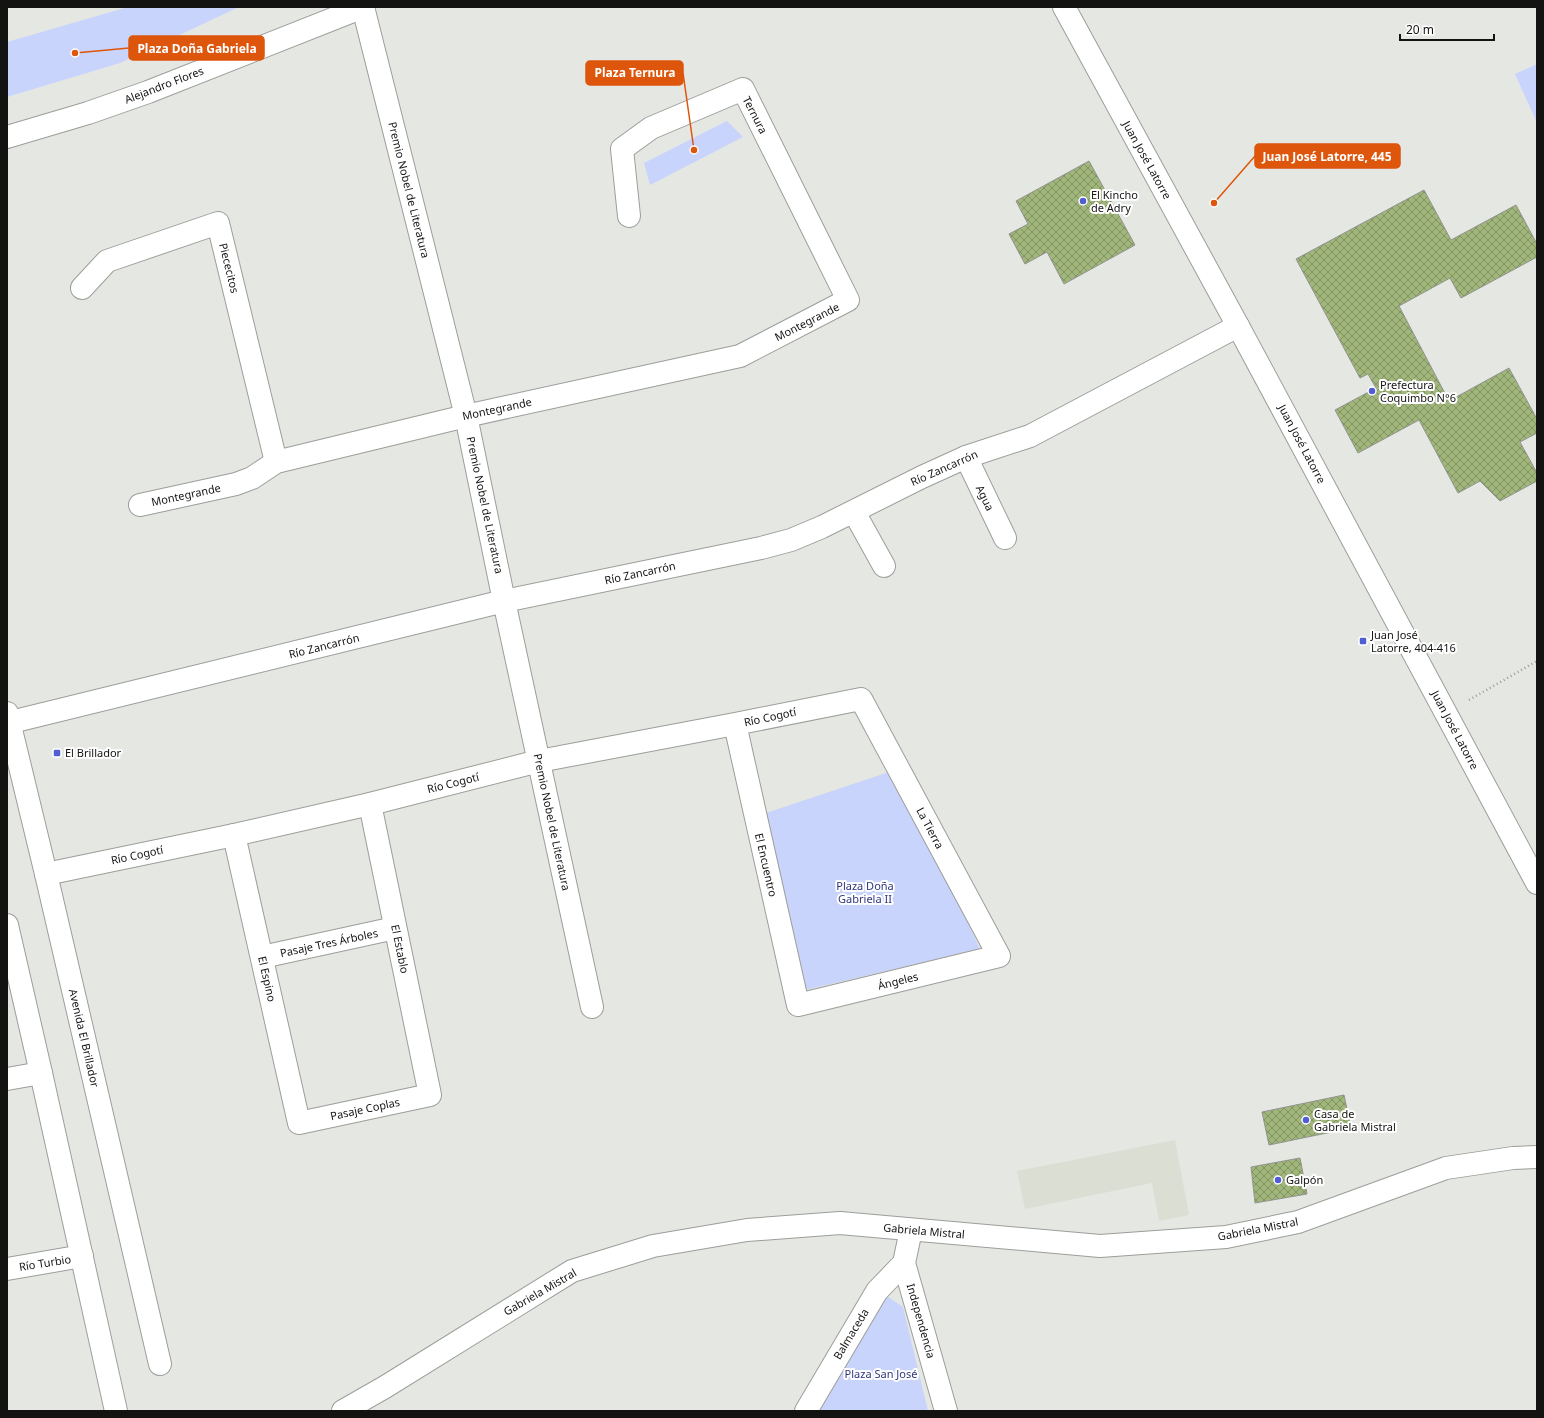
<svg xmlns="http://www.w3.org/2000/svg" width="1544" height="1418" viewBox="0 0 1544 1418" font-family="'Noto Sans',sans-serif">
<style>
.built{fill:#daded3}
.green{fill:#c9d4fc}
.building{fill:url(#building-cross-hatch);stroke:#929390}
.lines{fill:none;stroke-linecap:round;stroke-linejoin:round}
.minor-casing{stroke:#9c9e9a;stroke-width:24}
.tertiary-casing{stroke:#9c9e9a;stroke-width:24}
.secondary-casing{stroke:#9c9e9a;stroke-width:24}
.path{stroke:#9c9e9b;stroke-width:2.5;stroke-dasharray:1 3;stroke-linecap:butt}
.minor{stroke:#fff;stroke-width:22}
.tertiary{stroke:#fff;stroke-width:22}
.secondary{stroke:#fff;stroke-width:22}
.poi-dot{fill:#505dd3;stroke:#fff;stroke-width:1.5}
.labels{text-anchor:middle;stroke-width:4;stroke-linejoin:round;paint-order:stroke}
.street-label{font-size:11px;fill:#131312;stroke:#fff}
.poi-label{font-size:11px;fill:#131312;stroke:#fff;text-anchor:start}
.park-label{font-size:11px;fill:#2e377b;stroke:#fff}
.leader{fill:none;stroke:#dd560c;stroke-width:1.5}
.callout-dot{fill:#dd560c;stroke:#fff;stroke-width:1.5}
.callout{fill:#dd560c;stroke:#dd560c;stroke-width:1.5}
.callout-label{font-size:12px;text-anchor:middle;font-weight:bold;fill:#fff}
</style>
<defs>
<pattern id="building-cross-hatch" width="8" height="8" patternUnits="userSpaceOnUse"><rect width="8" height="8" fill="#a0b67a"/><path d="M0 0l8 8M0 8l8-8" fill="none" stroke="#819363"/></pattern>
</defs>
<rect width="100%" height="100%" fill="#e5e7e3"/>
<polygon class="built" points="1175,1140 1189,1215 1159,1221 1152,1183 1025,1209 1017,1171"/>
<g class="green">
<polygon points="128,7 239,7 120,63 7,97 7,42"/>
<polygon points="1537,64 1537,123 1515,74"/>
<polygon points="727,121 743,137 650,185 644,163"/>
<polygon points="898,769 980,949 805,990 763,814"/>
<polygon points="884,1294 903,1307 928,1411 818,1411"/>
</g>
<g class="building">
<polygon points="1089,161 1135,245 1064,284 1047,252 1025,264 1009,234 1028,224 1016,201"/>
<polygon points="1424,190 1451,240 1516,205 1537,244 1537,257 1461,298 1450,278 1399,306 1449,401 1509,368 1537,419 1537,433 1520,442 1537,473 1537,481 1500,501 1480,481 1458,493 1419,420 1358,453 1335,410 1376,388 1368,374 1360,378 1296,259"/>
<polygon points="1344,1095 1351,1128 1269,1145 1262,1112"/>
<polygon points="1300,1158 1307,1194 1255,1203 1251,1167"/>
</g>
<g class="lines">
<g class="minor-casing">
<g id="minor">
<polyline points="363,7 466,416 504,601 592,1007"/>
<polyline points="7,137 88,113 148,92 363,7"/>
<polyline points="82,288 107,261 218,223 276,462"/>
<polyline points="966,457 1005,538"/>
<polyline points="140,505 236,484 252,478 276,462 466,416 740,356 848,300 743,89 651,128 622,149 629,216"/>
<polyline points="854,512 884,566"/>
<polyline points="7,713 46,874 160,1364"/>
<polyline points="234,835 299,1123 430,1095 370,804"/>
<polyline points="46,874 234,835 370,804 539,761 735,724 861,699 999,956 798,1005 735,724"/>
<polyline points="262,957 395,928"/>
<polyline points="7,1079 41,1073"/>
<polyline points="911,1230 904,1263 946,1411"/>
<polyline points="7,1269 82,1256"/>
<polyline points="806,1411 877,1291 904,1263"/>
</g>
</g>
<g class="tertiary-casing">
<g id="tertiary">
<polyline points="7,723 504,601 761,548 791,540 822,527 922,477 966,457 1030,436 1238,326"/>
<polyline points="7,925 41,1073 116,1411"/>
<polyline points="343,1411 385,1387 572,1271 653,1246 747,1230 840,1223 1100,1246 1226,1237 1298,1222 1446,1168 1513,1158 1537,1157"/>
</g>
</g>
<g class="secondary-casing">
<polyline id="secondary" points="1064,7 1238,326 1537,883"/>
</g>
<polyline class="path" points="1469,700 1537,661"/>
<use href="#minor" class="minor"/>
<use href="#tertiary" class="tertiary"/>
<use href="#secondary" class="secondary"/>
</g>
<g class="poi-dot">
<circle cx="1083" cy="201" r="4"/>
<circle cx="1372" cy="391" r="4"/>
<rect x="1359" y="637" width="8" height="8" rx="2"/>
<rect x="53" y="749" width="8" height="8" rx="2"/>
<circle cx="1306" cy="1120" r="4"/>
<circle cx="1278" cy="1180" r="4"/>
</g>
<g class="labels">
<g class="street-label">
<text transform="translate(164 85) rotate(-21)" y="4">Alejandro Flores</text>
<text transform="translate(755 115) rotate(63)" y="4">Ternura</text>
<text transform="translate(1147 160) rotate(61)" y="4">Juan José Latorre</text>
<text transform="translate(409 190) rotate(76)" y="4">Premio Nobel de Literatura</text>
<text transform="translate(229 268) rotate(76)" y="4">Piececitos</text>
<text transform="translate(807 322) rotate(-27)" y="4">Montegrande</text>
<text transform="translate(497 409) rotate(-12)" y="4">Montegrande</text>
<text transform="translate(1302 444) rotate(62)" y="4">Juan José Latorre</text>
<text transform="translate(944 468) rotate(-24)" y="4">Río Zancarrón</text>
<text transform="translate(186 495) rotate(-12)" y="4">Montegrande</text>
<text transform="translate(985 498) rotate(64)" y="4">Agua</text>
<text transform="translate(485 505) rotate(78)" y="4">Premio Nobel de Literatura</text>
<text transform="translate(640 573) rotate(-12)" y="4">Río Zancarrón</text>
<text transform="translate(324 646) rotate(-14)" y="4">Río Zancarrón</text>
<text transform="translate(770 717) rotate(-12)" y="4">Río Cogotí</text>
<text transform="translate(1455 730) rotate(62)" y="4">Juan José Latorre</text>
<text transform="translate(453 783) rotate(-14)" y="4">Río Cogotí</text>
<text transform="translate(552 822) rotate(78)" y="4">Premio Nobel de Literatura</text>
<text transform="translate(930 828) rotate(62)" y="4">La Tierra</text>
<text transform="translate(137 855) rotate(-12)" y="4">Río Cogotí</text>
<text transform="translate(766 865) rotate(77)" y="4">El Encuentro</text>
<text transform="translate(329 943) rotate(-12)" y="4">Pasaje Tres Árboles</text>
<text transform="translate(400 949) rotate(78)" y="4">El Establo</text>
<text transform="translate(267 979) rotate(77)" y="4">El Espino</text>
<text transform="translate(898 981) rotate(-14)" y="4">Ángeles</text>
<text transform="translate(84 1038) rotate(77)" y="4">Avenida El Brillador</text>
<text transform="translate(365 1109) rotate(-12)" y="4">Pasaje Coplas</text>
<text transform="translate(1258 1229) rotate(-11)" y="4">Gabriela Mistral</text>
<text transform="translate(924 1231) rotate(5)" y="4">Gabriela Mistral</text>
<text transform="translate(45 1263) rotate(-9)" y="4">Río Turbio</text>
<text transform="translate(540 1292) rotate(-30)" y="4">Gabriela Mistral</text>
<text transform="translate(921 1321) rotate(74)" y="4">Independencia</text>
<text transform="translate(851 1334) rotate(-59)" y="4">Balmaceda</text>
</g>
<g class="poi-label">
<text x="1091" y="199">El Kincho<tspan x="1091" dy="13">de Adry</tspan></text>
<text x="1380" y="389">Prefectura<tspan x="1380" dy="13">Coquimbo N°6</tspan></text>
<text x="1371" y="639">Juan José<tspan x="1371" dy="13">Latorre, 404-416</tspan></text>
<text x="65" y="757">El Brillador</text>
<text x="1314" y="1118">Casa de<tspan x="1314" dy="13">Gabriela Mistral</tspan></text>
<text x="1286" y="1184">Galpón</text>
</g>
<g class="park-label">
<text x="865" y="890">Plaza Doña<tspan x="865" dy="13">Gabriela II</tspan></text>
<text x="881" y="1378">Plaza San José</text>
</g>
</g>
<path class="leader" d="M75 53L129 48M694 150L683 73M1214 203L1255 156"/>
<g class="callout-dot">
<circle cx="75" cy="53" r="4"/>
<circle cx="694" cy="150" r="4"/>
<circle cx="1214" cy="203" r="4"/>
</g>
<g class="callout">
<rect x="129" y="36" width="135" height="24" rx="4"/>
<rect x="586" y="61" width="97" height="24" rx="4"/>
<rect x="1255" y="144" width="145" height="24" rx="4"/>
</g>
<g class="callout-label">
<text x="197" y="53">Plaza Doña Gabriela</text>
<text x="635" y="77">Plaza Ternura</text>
<text x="1327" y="161">Juan José Latorre, 445</text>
</g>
<rect width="1544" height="1418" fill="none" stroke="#131312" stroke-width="16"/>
<path d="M1400 34v6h94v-6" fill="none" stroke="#131312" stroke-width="2"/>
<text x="1406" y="34" font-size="12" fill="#131312" stroke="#ffffff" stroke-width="3" paint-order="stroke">20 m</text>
</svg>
